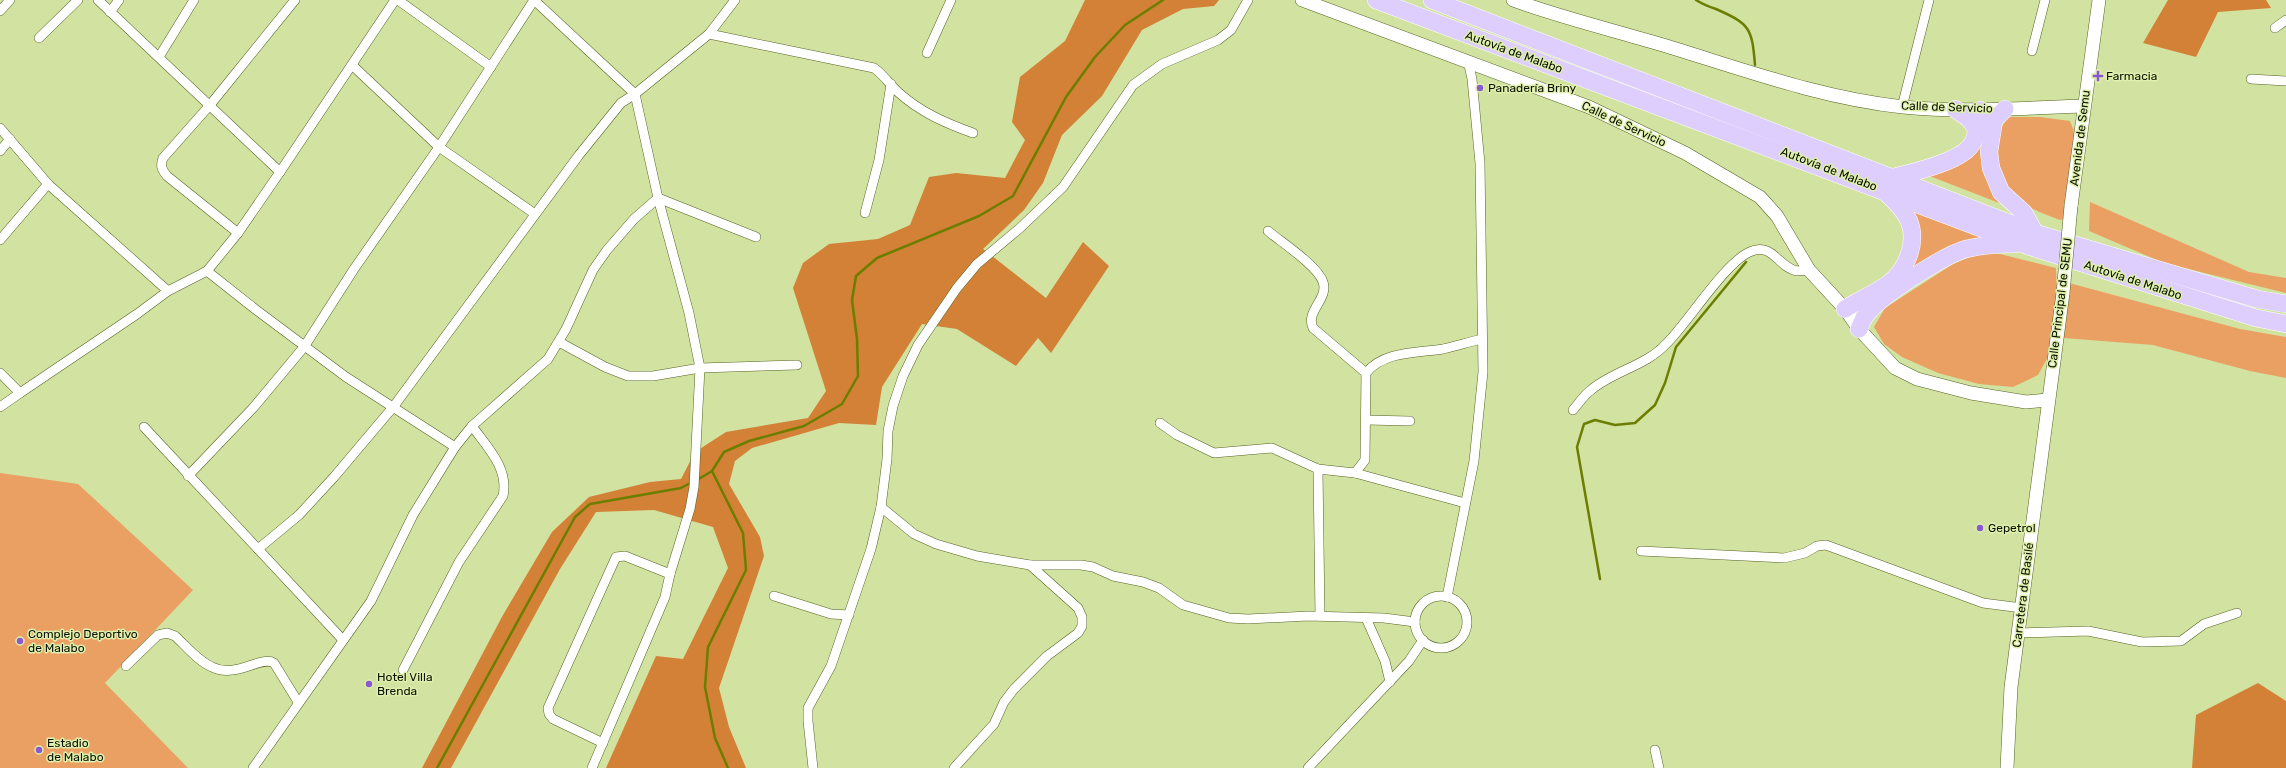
<svg xmlns="http://www.w3.org/2000/svg" width="2286" height="768" viewBox="0 0 2286 768" font-family="Rubik,sans-serif">
<style>
.green{fill:#eaa063}
.forest{fill:#d38136}
.lines{fill:none;stroke-linecap:round;stroke-linejoin:round}
.stream{stroke:#6b7e00;stroke-width:2.5}
.street-casing{stroke:#566323;stroke-width:10}
.secondary-casing{stroke:#566323;stroke-width:14}
.highway-casing{stroke:#fff;stroke-width:18}
.street{stroke:#fff;stroke-width:9}
.secondary{stroke:#fff;stroke-width:13}
.highway{stroke:#ddcefe;stroke-width:17}
.secondary-bridge-casing{stroke:#566323;stroke-width:14;stroke-linecap:butt}
.secondary-bridge{stroke:#fff;stroke-width:13}
.poi-dot{fill:#8a58d1;stroke:#dff0ad;stroke-width:1.5}
.labels{text-anchor:middle;stroke-width:3;stroke-linejoin:round;paint-order:stroke}
.street-label{font-size:12px;fill:#0b1000;stroke:#dff0ad}
.poi-label{font-size:12px;fill:#0b1000;stroke:#dff0ad;text-anchor:start}
</style>
<rect width="100%" height="100%" fill="#d2e2a0"/>
<g class="green">
<path d="M2010 117H2040L2070 121 2075 134 2063 219 2060 220C2048 215 2032 210 2021 202 1999 186 1987 135 2010 117Z"/>
<polygon points="1987,123 1987,165 2020,211 1914,170 1948,165"/>
<polygon points="2090,202 2249,272 2286,278 2286,293 2164,263 2089,231"/>
<polygon points="1902,205 2002,243 1899,281 1912,262"/>
<polygon points="1996,253 2056,268 2057,297 2069,283 2240,329 2286,337 2286,378 2250,371 2153,345 2051,337 2049,355 2038,375 2013,387 1979,384 1938,373 1902,357 1884,344 1874,327 1885,308 1953,264 1975,255"/>
<polygon points="0,473 78,484 193,590 105,683 188,768 0,768"/>
</g>
<g class="forest">
<polygon points="1085,0 1219,0 1214,6 1183,9 1142,30 1102,96 1062,135 1043,183 1024,210 983,249 1046,298 1083,242 1109,266 1051,353 1038,338 1016,366 957,329 922,324 882,387 876,425 839,423 752,448 735,461 729,484 760,537 764,556 719,688 729,727 746,768 606,768 656,656 683,659 728,568 713,527 654,510 596,512 560,569 451,768 422,768 503,615 552,532 589,497 650,482 681,479 695,452 726,432 808,418 826,391 793,288 803,263 829,244 878,239 910,225 929,177 956,173 1005,178 1025,140 1012,122 1020,77 1065,41"/>
<polygon points="2168,0 2266,0 2271,8 2218,12 2196,57 2143,43"/>
<polygon points="2258,683 2286,701 2286,768 2192,768 2196,715"/>
</g>
<g class="lines">
<g class="stream">
<path d="M1696 0C1702 4 1710 7 1716 9 1750 24 1752 28 1755 65"/>
<polyline points="697,480 712,471"/>
<polyline points="1600,579 1577,447 1584,424 1595,420 1615,425 1635,423 1655,405 1665,383 1676,347 1746,262"/>
<polyline points="437,768 575,517 590,504 681,488 692,482"/>
<polyline points="728,768 715,738 705,687 708,647 746,570 743,533 712,471 724,452 749,441 804,426 842,404 858,376 857,339 852,300 856,276 877,258 979,216 1013,196 1066,97 1095,57 1125,25 1163,0"/>
</g>
<g class="street-casing">
<g id="street">
<polyline points="98,0 280,172 238,233 207,271"/>
<polyline points="398,0 491,67"/>
<polyline points="0,11 10,0"/>
<polyline points="110,12 119,0"/>
<polyline points="2275,28 2286,20"/>
<path d="M709 34 874 68C884 75 889 84 898 92 920 112 945 123 973 133"/>
<polyline points="39,38 78,0"/>
<polyline points="2032,51 2045,0"/>
<polyline points="927,53 951,0"/>
<polyline points="159,57 194,0"/>
<polyline points="352,65 439,147 535,214"/>
<polyline points="2251,79 2286,81"/>
<polyline points="1902,107 1929,0"/>
<polyline points="0,128 48,184 168,291"/>
<polyline points="0,151 10,139"/>
<polyline points="280,172 395,0"/>
<polyline points="658,198 756,237"/>
<polyline points="865,213 879,160 891,84"/>
<path d="M1268 231C1281 242 1318 266 1323 282 1329 299 1305 311 1313 328L1366 373"/>
<path d="M238 233 167 176C162 170 160 166 163 158L210 105 295 0"/>
<polyline points="0,240 48,184"/>
<polyline points="559,342 605,367 628,376 653,376 700,368 797,365"/>
<polyline points="0,373 20,393 137,314 168,291 207,271 255,309 346,377 455,447"/>
<polyline points="0,407 20,393"/>
<path d="M1573 410C1579 403 1584 395 1591 390 1613 371 1646 366 1666 344 1688 323 1726 260 1752 251 1773 243 1779 268 1797 271 1800 271 1805 270 1809 270"/>
<polyline points="1366,420 1410,421"/>
<polyline points="1160,423 1177,435 1214,453 1272,448 1318,469"/>
<polyline points="144,427 343,640"/>
<path d="M1355 473 1365 460 1366 373C1383 351 1417 353 1443 349 1456 346 1469 342 1482 339"/>
<polyline points="188,476 253,408 304,347 354,269 439,147 534,0"/>
<polyline points="881,507 914,534 936,544 977,556 1030,565 1081,565 1093,567 1113,576 1143,582 1159,588 1183,605 1229,618 1248,619 1308,616 1384,618 1415,622"/>
<polyline points="258,549 299,515 334,477 394,406 579,155 621,103 635,94 534,0"/>
<polyline points="1641,551 1784,558 1805,553 1817,546 1826,545 1983,603 2022,608"/>
<polyline points="774,596 831,614 849,615"/>
<circle cx="1441" cy="622" r="26"/>
<polyline points="1447,597 1474,461 1483,372 1480,163 1472,79 1468,61"/>
<polyline points="1320,616 1318,469 1355,473 1465,503"/>
<polyline points="1366,618 1385,661 1390,682"/>
<polyline points="2019,633 2088,631 2142,642 2181,641 2204,624 2237,613"/>
<path d="M126 666 158 635 167 633 175 636C186 646 198 661 212 667 236 679 261 655 274 663L298 702"/>
<path d="M403 670 459 562 503 496C509 468 487 447 472 426"/>
<polyline points="603,743 553,719 549,714 548,708 616,557 625,556 670,574"/>
<polyline points="1655,750 1659,768"/>
<polyline points="253,768 371,601 413,515 455,447 472,426 548,359 566,329 593,270 607,250 634,219 658,198"/>
<polyline points="592,768 665,597 670,574 690,509 694,487 700,368 689,313 658,198 635,94 709,34 735,0"/>
<polyline points="813,768 808,721 808,708 831,666 871,549 881,507 887,459 888,431 893,406 903,376 918,345 957,288 977,264 1020,228 1063,187 1133,85 1162,64 1218,40 1231,30 1248,0"/>
<polyline points="954,768 994,724 1004,702 1014,689 1047,656 1078,633 1082,626 1082,617 1078,608 1030,565"/>
<polyline points="1308,768 1409,661 1423,640"/>
</g>
</g>
<g class="secondary-casing">
<g id="secondary">
<polyline points="1302,0 1589,107 1685,153 1760,197 1777,216 1809,270 1845,309 1859,329 1895,368 1917,379 1971,393 2026,402 2047,400"/>
<path d="M1513 0C1562 18 1613 30 1663 45 1742 69 1820 98 1903 107 1963 113 2024 108 2084 106"/>
<polyline points="2071,206 2099,0"/>
<polyline points="2007,768 2011,687 2063,293"/>
</g>
</g>
<g class="highway-casing">
<g id="highway">
<polyline points="1376,0 2031,247 2256,318 2286,324"/>
<polyline points="1432,0 2035,233 2257,299 2286,304"/>
<polyline points="1955,109 1968,118 1976,128"/>
<polyline points="2005,109 1994,120 1989,152 1991,168 2001,192 2024,213 2035,233"/>
<path d="M1890 178C1910 173 1964 162 1973 142 1977 134 1979 119 1981 110"/>
<path d="M1845 309C1859 300 1874 294 1888 284 1906 271 1918 243 1909 221 1904 210 1895 201 1886 193"/>
<path d="M1859 329C1861 324 1863 319 1866 315 1879 297 1944 255 1966 249 1982 245 1998 244 2015 244"/>
</g>
</g>
<use href="#street" class="street"/>
<use href="#secondary" class="secondary"/>
<use href="#highway" class="highway"/>
<g class="secondary-bridge-casing">
<polyline id="secondary-bridge" points="2063,293 2071,206"/>
</g>
<use href="#secondary-bridge" class="secondary-bridge"/>
</g>
<g class="poi-dot">
<path d="M2096 70h4v4h4v4h-4v4h-4v-4h-4v-4h4z"/>
<circle cx="1480" cy="88" r="4"/>
<circle cx="1980" cy="528" r="4"/>
<circle cx="20" cy="641" r="4"/>
<circle cx="369" cy="684" r="4"/>
<circle cx="39" cy="750" r="4"/>
</g>
<g class="labels">
<g class="street-label">
<text transform="translate(1514 52) rotate(20)" y="4">Autovía de Malabo</text>
<text transform="translate(1947 107) rotate(2)" y="4">Calle de Servicio</text>
<text transform="translate(1624 124) rotate(25)" y="4">Calle de Servicio</text>
<text transform="translate(2080 138) rotate(-83)" y="4">Avenida de Semu</text>
<text transform="translate(1829 169) rotate(21)" y="4">Autovía de Malabo</text>
<text transform="translate(2133 280) rotate(18)" y="4">Autovía de Malabo</text>
<text transform="translate(2060 303) rotate(-83)" y="4">Calle Principal de SEMU</text>
<text transform="translate(2023 595) rotate(-83)" y="4">Carretera de Basilé</text>
</g>
<g class="poi-label">
<text x="2106" y="80">Farmacia</text>
<text x="1488" y="92">Panadería Briny</text>
<text x="1988" y="532">Gepetrol</text>
<text x="28" y="638">Complejo Deportivo<tspan x="28" dy="14">de Malabo</tspan></text>
<text x="377" y="681">Hotel Villa<tspan x="377" dy="14">Brenda</tspan></text>
<text x="47" y="747">Estadio<tspan x="47" dy="14">de Malabo</tspan></text>
</g>
</g>
</svg>
